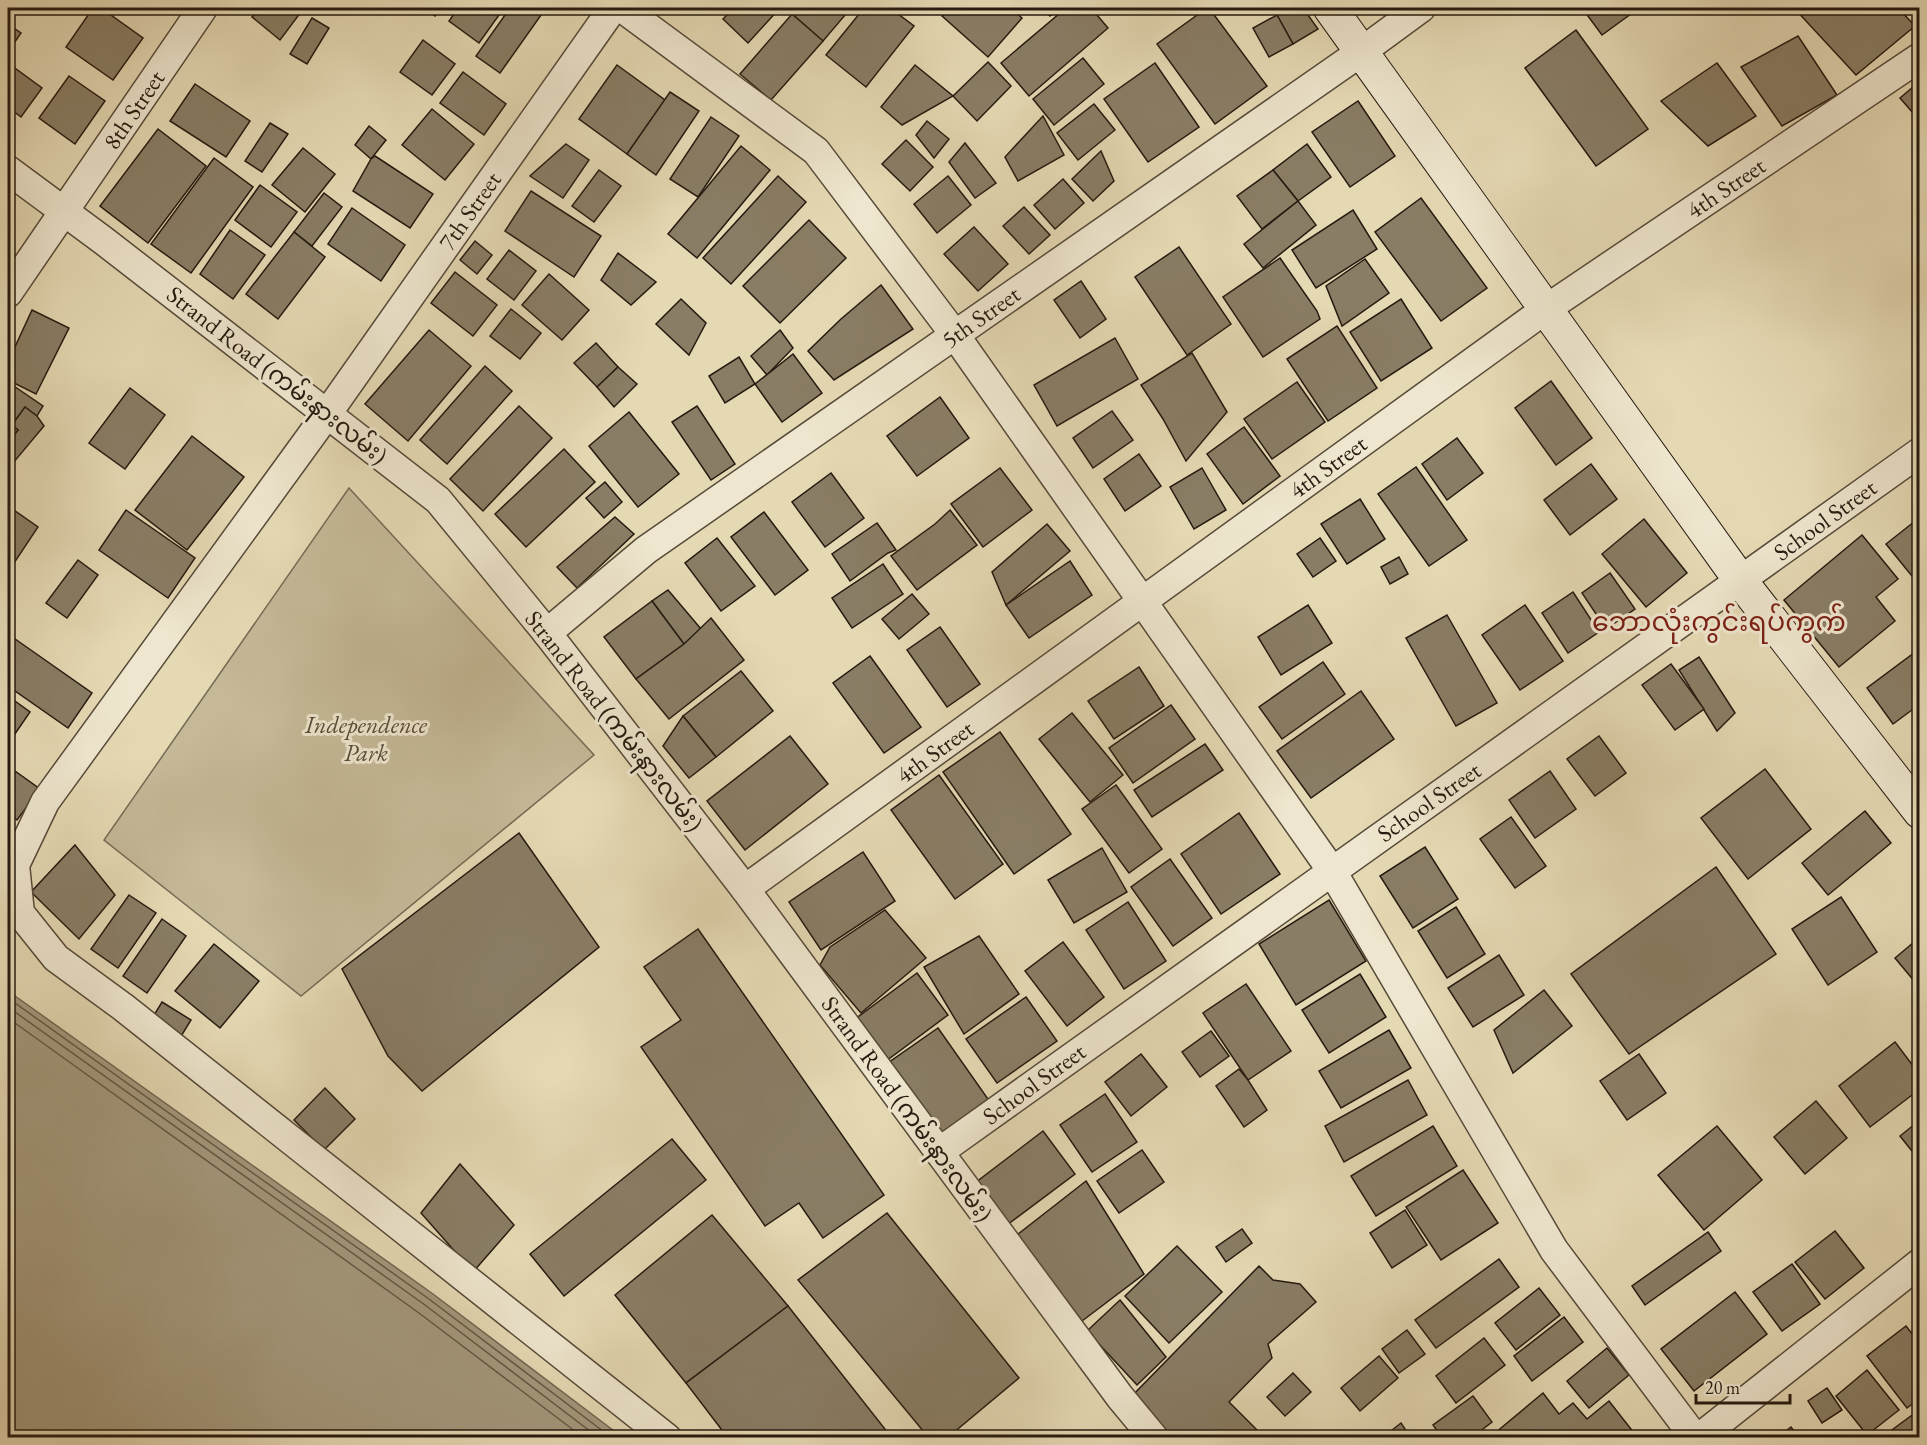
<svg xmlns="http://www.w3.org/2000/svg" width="1927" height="1445" viewBox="0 0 1927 1445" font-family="'EB Garamond','Noto Sans Myanmar',serif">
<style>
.green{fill:#c5b998;stroke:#766a54;stroke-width:1.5}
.water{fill:#a4987c;stroke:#726651;stroke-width:1.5}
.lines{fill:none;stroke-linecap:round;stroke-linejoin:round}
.shore{stroke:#655946;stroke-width:1.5}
.building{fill:#897d65;stroke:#261a10;stroke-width:1.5}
.street-casing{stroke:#564a39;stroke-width:31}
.secondary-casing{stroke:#261a10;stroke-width:35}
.street{stroke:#eee6ce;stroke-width:28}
.secondary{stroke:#eee6ce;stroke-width:33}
.labels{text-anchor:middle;stroke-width:6;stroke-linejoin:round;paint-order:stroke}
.street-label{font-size:24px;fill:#261a10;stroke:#eee6ce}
.park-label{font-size:24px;font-style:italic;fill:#564a39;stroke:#eee6ce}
.quarter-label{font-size:27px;fill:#7a1f14;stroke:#eee6ce}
</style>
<rect width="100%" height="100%" fill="#e5d9b4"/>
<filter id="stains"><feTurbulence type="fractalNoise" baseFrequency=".00333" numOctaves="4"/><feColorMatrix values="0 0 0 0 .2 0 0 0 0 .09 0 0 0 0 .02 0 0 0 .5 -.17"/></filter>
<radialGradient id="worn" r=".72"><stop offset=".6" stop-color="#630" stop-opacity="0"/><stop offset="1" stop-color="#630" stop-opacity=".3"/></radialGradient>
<polygon class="green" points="349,488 594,755 301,996 104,840"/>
<polygon class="water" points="8,991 433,1294 622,1437 8,1437"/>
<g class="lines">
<g class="shore">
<polyline points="8,998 429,1299 612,1438"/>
<polyline points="8,1007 425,1305 599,1438"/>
<polyline points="8,1018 419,1313 584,1438"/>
</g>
</g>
<g class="building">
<polygon points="93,8 101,8 143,38 113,80 66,47"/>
<polygon points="260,8 295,8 301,12 280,40 252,17"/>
<polygon points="424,8 442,8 435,16"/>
<polygon points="458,8 504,8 479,43 449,21"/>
<polygon points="510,8 546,8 500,73 476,56"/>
<polygon points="734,8 777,8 779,9 748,43 723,19"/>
<polygon points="797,8 851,8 823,41 792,14"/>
<polygon points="864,8 890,8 914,26 866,87 826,55"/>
<polygon points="950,8 1011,8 1022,18 988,57 942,16"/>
<polygon points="1041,8 1059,8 1050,16"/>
<polygon points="1066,8 1091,8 1108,28 1029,96 1001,63"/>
<polygon points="1207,8 1209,8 1267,86 1215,124 1157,44"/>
<polygon points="1288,8 1303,8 1318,29 1293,44 1277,15"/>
<polygon points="1582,8 1639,8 1602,35"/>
<polygon points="1794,8 1898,8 1915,26 1856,75"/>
<polygon points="792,14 823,41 771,100 740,74"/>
<polygon points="1277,15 1293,44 1269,57 1253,28"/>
<polygon points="312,18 329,28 307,64 290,54"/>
<polygon points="8,24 21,33 8,52"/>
<polygon points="1576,30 1648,129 1596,166 1525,68"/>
<polygon points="1798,36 1837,95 1782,126 1741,67"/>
<polygon points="423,40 455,64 432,95 400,72"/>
<polygon points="1083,58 1104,84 1054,125 1033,99"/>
<polygon points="988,62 1011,86 977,121 953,96"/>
<polygon points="8,63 42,88 21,117 8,107"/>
<polygon points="1155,63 1199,127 1148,162 1104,99"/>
<polygon points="1717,63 1756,116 1708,146 1661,101"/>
<polygon points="617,65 665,100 627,154 579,119"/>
<polygon points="915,65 953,96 902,125 881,107"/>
<polygon points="463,72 506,104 484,135 440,103"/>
<polygon points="69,76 105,101 75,144 39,118"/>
<polygon points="1920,81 1920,121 1900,98"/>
<polygon points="195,84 250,121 226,157 170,121"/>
<polygon points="670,92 699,111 656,175 627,154"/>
<polygon points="1358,101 1395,156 1350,187 1312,132"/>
<polygon points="1094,104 1115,130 1078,160 1057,133"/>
<polygon points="432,109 474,144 445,180 402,145"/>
<polygon points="1043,116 1064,155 1018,181 1005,157"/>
<polygon points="711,117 739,136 698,197 670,179"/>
<polygon points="927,121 949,139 934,158 916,135"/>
<polygon points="270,123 288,134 262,172 245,161"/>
<polygon points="369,126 386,140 371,159 355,145"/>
<polygon points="158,129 206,166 148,243 100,206"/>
<polygon points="906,140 933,167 910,191 882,164"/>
<polygon points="965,143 996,183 975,198 949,162"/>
<polygon points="566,144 589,160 563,198 530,176"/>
<polygon points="1307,144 1331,177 1298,201 1273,170"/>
<polygon points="741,146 770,170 697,258 668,234"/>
<polygon points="303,148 335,174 305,212 272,185"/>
<polygon points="1101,151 1114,181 1093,201 1072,179"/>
<polygon points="375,156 433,194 410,228 353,191 371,159"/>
<polygon points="214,158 253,187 191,273 151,244"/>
<polygon points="599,170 621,186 594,222 572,206"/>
<polygon points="1273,170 1298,201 1262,229 1237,196"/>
<polygon points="778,176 806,202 731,284 703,258"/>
<polygon points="948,176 971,205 937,233 914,204"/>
<polygon points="1063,179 1084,203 1055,229 1034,205"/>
<polygon points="260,185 297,212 271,247 235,220"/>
<polygon points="531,191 601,236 574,277 505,231"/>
<polygon points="324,193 342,207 312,246 294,232"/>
<polygon points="1421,198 1487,288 1441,321 1375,232"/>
<polygon points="1298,201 1316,225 1263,268 1244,244"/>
<polygon points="1024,207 1050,235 1029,254 1003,226"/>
<polygon points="352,208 405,245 381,281 328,244"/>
<polygon points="1353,210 1377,249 1316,288 1292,250"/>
<polygon points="809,220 846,258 780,323 743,286"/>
<polygon points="974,227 1008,264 978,291 944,254"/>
<polygon points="230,230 265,255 233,299 200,274"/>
<polygon points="294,232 325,257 278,319 246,294"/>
<polygon points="475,241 492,255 477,274 460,260"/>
<polygon points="1179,247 1231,324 1187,355 1135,277"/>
<polygon points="509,250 536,271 514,300 487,279"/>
<polygon points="618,253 656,282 631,305 601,280"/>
<polygon points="1280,258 1317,311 1320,319 1263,357 1223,297"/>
<polygon points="1365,259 1389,293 1342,326 1326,286"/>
<polygon points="455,272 497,305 473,336 431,303"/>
<polygon points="549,274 589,310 562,340 522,305"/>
<polygon points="1081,281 1106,319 1080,338 1054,300"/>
<polygon points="881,285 913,329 834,380 808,351 841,319"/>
<polygon points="681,299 706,323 689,355 656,324"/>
<polygon points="1401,299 1432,348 1381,381 1350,332"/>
<polygon points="511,309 541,333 520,359 490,336"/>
<polygon points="32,310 69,328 36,394 8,380 8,362"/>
<polygon points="1337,326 1377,388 1328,421 1287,359"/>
<polygon points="429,330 471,366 408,441 365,404"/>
<polygon points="780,330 793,348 767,375 751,356"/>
<polygon points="1115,338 1138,379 1057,426 1034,385"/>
<polygon points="596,343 618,367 597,387 574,363"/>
<polygon points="1192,353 1227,412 1186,461 1163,419 1141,385"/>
<polygon points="793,354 822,393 782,422 755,384"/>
<polygon points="739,357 755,384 725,403 709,376"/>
<polygon points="485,366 512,391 447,464 420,440"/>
<polygon points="618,367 637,384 614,407 597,387"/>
<polygon points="1551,381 1592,438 1556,465 1515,408"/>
<polygon points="8,382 43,406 37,416 25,407 12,425 8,422"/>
<polygon points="1297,382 1325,422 1272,459 1244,419"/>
<polygon points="130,388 165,415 125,469 89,443"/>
<polygon points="940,397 969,438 917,476 887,436"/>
<polygon points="519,406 552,438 483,511 450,479"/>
<polygon points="697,406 735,464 711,480 672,422"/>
<polygon points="25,407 37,416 44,426 8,469 8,443 18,430 12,425"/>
<polygon points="1112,411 1133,440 1093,468 1073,438"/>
<polygon points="629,412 679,474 638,507 589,446"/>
<polygon points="8,422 18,430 8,443"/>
<polygon points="1244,427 1280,476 1243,504 1207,454"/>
<polygon points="192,436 244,477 187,550 135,510"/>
<polygon points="1457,438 1483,473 1447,500 1422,464"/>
<polygon points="564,449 595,482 526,547 495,514"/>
<polygon points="1139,454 1161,486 1125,511 1104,479"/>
<polygon points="1591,464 1617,499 1570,535 1544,500"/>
<polygon points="1416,467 1467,540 1429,566 1378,494"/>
<polygon points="1000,468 1032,510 983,547 951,504"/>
<polygon points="1202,468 1226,510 1194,529 1170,487"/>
<polygon points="831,473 864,518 825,547 792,502"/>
<polygon points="605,482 622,502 604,518 586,498"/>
<polygon points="1360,499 1385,539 1347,564 1321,524"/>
<polygon points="8,506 38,527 8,572"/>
<polygon points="126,510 195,558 168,598 99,550"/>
<polygon points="950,510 977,545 917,590 891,556 935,524"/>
<polygon points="764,512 808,570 775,595 731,537"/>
<polygon points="615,517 634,534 577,588 557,567"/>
<polygon points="1919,518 1920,578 1916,581 1886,544"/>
<polygon points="1644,519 1687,573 1646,607 1602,554"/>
<polygon points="877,523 896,550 888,553 850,581 832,554"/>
<polygon points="1047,524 1070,551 1006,605 992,572"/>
<polygon points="1862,535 1898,579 1876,597 1895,621 1839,667 1784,600"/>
<polygon points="717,538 755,586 721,611 685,563"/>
<polygon points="1320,538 1336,561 1313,577 1297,554"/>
<polygon points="1399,557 1408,574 1390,584 1381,567"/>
<polygon points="78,560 98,575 67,618 46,603"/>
<polygon points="1070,561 1092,595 1029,638 1006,605"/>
<polygon points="883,564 903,594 852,628 832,598"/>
<polygon points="1610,573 1635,609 1606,629 1582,593"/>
<polygon points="668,590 701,629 684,644 652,601"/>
<polygon points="1573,592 1599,632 1568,653 1542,613"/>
<polygon points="912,594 929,614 899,639 882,619"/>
<polygon points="652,601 684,644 636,679 604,637"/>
<polygon points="1308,605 1332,643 1281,675 1258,637"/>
<polygon points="1525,605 1563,661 1520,690 1482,635"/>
<polygon points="1447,615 1497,703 1456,726 1406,638"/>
<polygon points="711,618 744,660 669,719 636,679 684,644"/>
<polygon points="940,627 980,684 947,707 907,650"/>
<polygon points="8,634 92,693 68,728 8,686"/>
<polygon points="1918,650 1920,704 1893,724 1867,688"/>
<polygon points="870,656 921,727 884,753 833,683"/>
<polygon points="1699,657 1735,713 1717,731 1679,670"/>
<polygon points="1323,662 1345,694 1282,739 1259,707"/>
<polygon points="1671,664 1704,709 1675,730 1642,685"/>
<polygon points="1139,667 1164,706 1114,739 1088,701"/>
<polygon points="741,671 773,711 716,757 683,716"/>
<polygon points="1361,691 1394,739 1311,798 1277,751"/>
<polygon points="8,696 30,712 8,744"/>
<polygon points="1171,705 1195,739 1133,783 1109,748"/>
<polygon points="1072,713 1123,775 1090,802 1039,739"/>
<polygon points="683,716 716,757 689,778 663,746"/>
<polygon points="1000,732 1071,834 1014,874 943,772"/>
<polygon points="790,736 828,784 745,850 707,801"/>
<polygon points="1599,736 1626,773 1595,796 1567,759"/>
<polygon points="1205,744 1223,770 1152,817 1134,790"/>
<polygon points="8,766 40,789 17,820 8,813"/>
<polygon points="1765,769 1811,829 1748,879 1701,818"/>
<polygon points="1550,771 1576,809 1535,838 1509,800"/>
<polygon points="939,775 1003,864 955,899 891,810"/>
<polygon points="1116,785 1162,849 1129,873 1082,809"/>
<polygon points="1865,811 1891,843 1828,895 1802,863"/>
<polygon points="1239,813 1280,874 1221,914 1181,854"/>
<polygon points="1511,817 1546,866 1515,888 1480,839"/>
<polygon points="519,833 599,947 422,1091 388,1056 342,969"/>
<polygon points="75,845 115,895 79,939 31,892"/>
<polygon points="1425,847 1458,899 1413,928 1380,876"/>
<polygon points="1102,848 1127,892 1074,923 1048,880"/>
<polygon points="863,852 895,901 821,950 789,902"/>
<polygon points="1170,859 1212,918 1173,946 1131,887"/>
<polygon points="1716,867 1776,954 1629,1054 1571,974"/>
<polygon points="129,895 156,913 118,968 91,949"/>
<polygon points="1841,897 1877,952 1828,985 1792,929"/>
<polygon points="1329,900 1366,961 1296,1005 1259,944"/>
<polygon points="1128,902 1166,961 1124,989 1086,930"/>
<polygon points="1456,907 1485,954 1447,978 1418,931"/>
<polygon points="885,910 926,958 861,1013 820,965 830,947"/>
<polygon points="162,919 186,936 147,993 123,976"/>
<polygon points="698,929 884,1195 823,1238 799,1203 765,1226 641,1047 681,1020 644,967"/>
<polygon points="979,936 1019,994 964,1034 924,967"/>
<polygon points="1920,937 1920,988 1895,958"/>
<polygon points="1063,942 1104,997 1067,1026 1025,971"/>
<polygon points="214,944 259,981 220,1028 175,991"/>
<polygon points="1499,955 1524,995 1473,1027 1448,988"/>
<polygon points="917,973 948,1015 882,1064 851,1022"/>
<polygon points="1360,974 1386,1017 1329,1053 1302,1010"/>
<polygon points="1246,984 1291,1051 1248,1080 1203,1013"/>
<polygon points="1544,990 1572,1026 1513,1073 1494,1030"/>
<polygon points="1026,997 1057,1041 997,1083 966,1039"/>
<polygon points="162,1002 191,1020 180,1038 151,1020"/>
<polygon points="938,1028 995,1109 942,1146 885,1065"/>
<polygon points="1389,1030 1411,1068 1341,1108 1319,1071"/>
<polygon points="1211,1031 1229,1056 1200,1077 1182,1052"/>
<polygon points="1895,1042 1920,1075 1920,1089 1870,1127 1839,1086"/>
<polygon points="1141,1054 1167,1087 1131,1116 1105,1082"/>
<polygon points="1639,1054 1666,1093 1627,1120 1600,1081"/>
<polygon points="1239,1069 1248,1080 1267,1110 1244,1127 1216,1086"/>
<polygon points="1408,1080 1427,1115 1344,1162 1325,1126"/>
<polygon points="325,1088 355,1119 324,1150 294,1120"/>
<polygon points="1105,1094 1137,1142 1092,1172 1060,1125"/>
<polygon points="1816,1101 1847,1138 1805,1174 1774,1137"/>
<polygon points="1920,1120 1920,1161 1900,1136"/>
<polygon points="1433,1126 1457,1166 1376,1216 1351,1176"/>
<polygon points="1717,1126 1762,1180 1704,1230 1658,1175"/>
<polygon points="1043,1131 1075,1174 1007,1225 975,1183"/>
<polygon points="672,1139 706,1180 564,1296 530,1254"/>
<polygon points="1142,1150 1164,1182 1119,1213 1097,1181"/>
<polygon points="460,1164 514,1225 473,1272 421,1213"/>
<polygon points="1463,1170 1498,1223 1441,1260 1406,1207"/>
<polygon points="1086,1181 1144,1274 1082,1321 1017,1235"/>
<polygon points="1405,1210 1427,1245 1392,1268 1370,1233"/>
<polygon points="887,1213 1019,1378 947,1438 929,1438 798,1280"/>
<polygon points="712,1215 788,1306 686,1383 615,1295"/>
<polygon points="1242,1229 1252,1243 1226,1262 1216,1247"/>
<polygon points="1835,1231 1864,1268 1825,1299 1795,1262"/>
<polygon points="1708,1232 1721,1251 1645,1305 1632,1286"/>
<polygon points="1177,1246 1222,1292 1169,1343 1125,1296"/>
<polygon points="1499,1259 1519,1287 1436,1348 1415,1320"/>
<polygon points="1792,1264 1820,1304 1782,1331 1753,1292"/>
<polygon points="1259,1266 1273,1280 1300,1284 1316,1302 1268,1344 1272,1358 1229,1402 1265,1438 1168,1438 1129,1399"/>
<polygon points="1539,1288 1560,1315 1516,1350 1495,1323"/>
<polygon points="1735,1292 1767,1334 1694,1391 1661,1349"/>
<polygon points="1120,1300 1166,1357 1137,1385 1087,1331"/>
<polygon points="788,1306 892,1438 728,1438 686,1383"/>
<polygon points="1564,1317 1583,1342 1532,1381 1514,1356"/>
<polygon points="1906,1326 1920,1344 1920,1398 1907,1408 1867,1356"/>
<polygon points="1407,1330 1425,1354 1399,1373 1382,1349"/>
<polygon points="1484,1338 1505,1365 1456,1403 1436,1376"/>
<polygon points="1607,1348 1629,1375 1589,1408 1567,1381"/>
<polygon points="1379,1356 1398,1378 1360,1411 1341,1388"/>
<polygon points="1867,1370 1899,1410 1867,1435 1836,1396"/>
<polygon points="1293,1373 1311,1392 1285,1416 1267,1397"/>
<polygon points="1827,1388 1842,1410 1822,1423 1808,1401"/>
<polygon points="1543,1393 1559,1414 1573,1403 1587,1419 1609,1401 1638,1438 1489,1438"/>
<polygon points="1473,1396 1492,1422 1471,1438 1442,1438 1433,1425"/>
<polygon points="1915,1413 1920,1419 1920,1438 1881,1438"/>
<polygon points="1401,1423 1411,1438 1382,1438"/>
<polygon points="1791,1427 1799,1438 1777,1438"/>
</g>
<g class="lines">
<g class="street-casing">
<g id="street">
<polyline points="613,8 327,414 45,802 15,865 20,913 56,958 123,1007 667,1438"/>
<polyline points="622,8 816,151 955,335 1332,871 1554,1250 1695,1438"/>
<polyline points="8,170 104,241 438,500 547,633 745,889 1120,1397 1154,1438"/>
<polyline points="8,293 203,8"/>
<polyline points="547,633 646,550 1361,52 1421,8"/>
<polyline points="745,889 1546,309 1920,57"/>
<polyline points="939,1152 1920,452"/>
<polyline points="1699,1438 1920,1263"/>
</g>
</g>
<g class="secondary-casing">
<polyline id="secondary" points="1330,8 1740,580 1920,812"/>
</g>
<use href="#street" class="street"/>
<use href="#secondary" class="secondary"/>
</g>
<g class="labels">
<g class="street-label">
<text transform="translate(134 110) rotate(-56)" y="8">8th Street</text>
<text transform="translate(1726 188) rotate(-34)" y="8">4th Street</text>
<text transform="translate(470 211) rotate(-55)" y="8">7th Street</text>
<text transform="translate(981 317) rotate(-35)" y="8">5th Street</text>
<text transform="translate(277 375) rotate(38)" y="8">Strand Road (ကမ်းနားလမ်း)</text>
<text transform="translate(1328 467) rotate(-36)" y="8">4th Street</text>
<text transform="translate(1825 520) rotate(-36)" y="8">School Street</text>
<text transform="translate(614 721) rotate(52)" y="8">Strand Road (ကမ်းနားလမ်း)</text>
<text transform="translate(935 752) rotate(-36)" y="8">4th Street</text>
<text transform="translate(1429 802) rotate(-35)" y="8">School Street</text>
<text transform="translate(1034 1084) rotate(-36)" y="8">School Street</text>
<text transform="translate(907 1109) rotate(54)" y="8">Strand Road (ကမ်းနားလမ်း)</text>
</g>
<g class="park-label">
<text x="366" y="733">Independence<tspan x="366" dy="28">Park</tspan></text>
</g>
<g class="quarter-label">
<text x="1719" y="631">ဘောလုံးကွင်းရပ်ကွက်</text>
</g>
</g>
<rect width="1927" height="1445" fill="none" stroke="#e5d9b4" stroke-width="30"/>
<rect x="9" y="9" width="1909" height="1427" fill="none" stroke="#261a10" stroke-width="3"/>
<rect x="15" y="15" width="1897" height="1415" fill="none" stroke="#261a10" stroke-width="1.5"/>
<path d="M1696 1394v9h94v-9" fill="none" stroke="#261a10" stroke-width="3"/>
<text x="1705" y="1394" font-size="18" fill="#261a10" stroke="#eee6ce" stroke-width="4.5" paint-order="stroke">20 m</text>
<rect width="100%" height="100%" filter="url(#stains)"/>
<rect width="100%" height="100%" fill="url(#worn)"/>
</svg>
